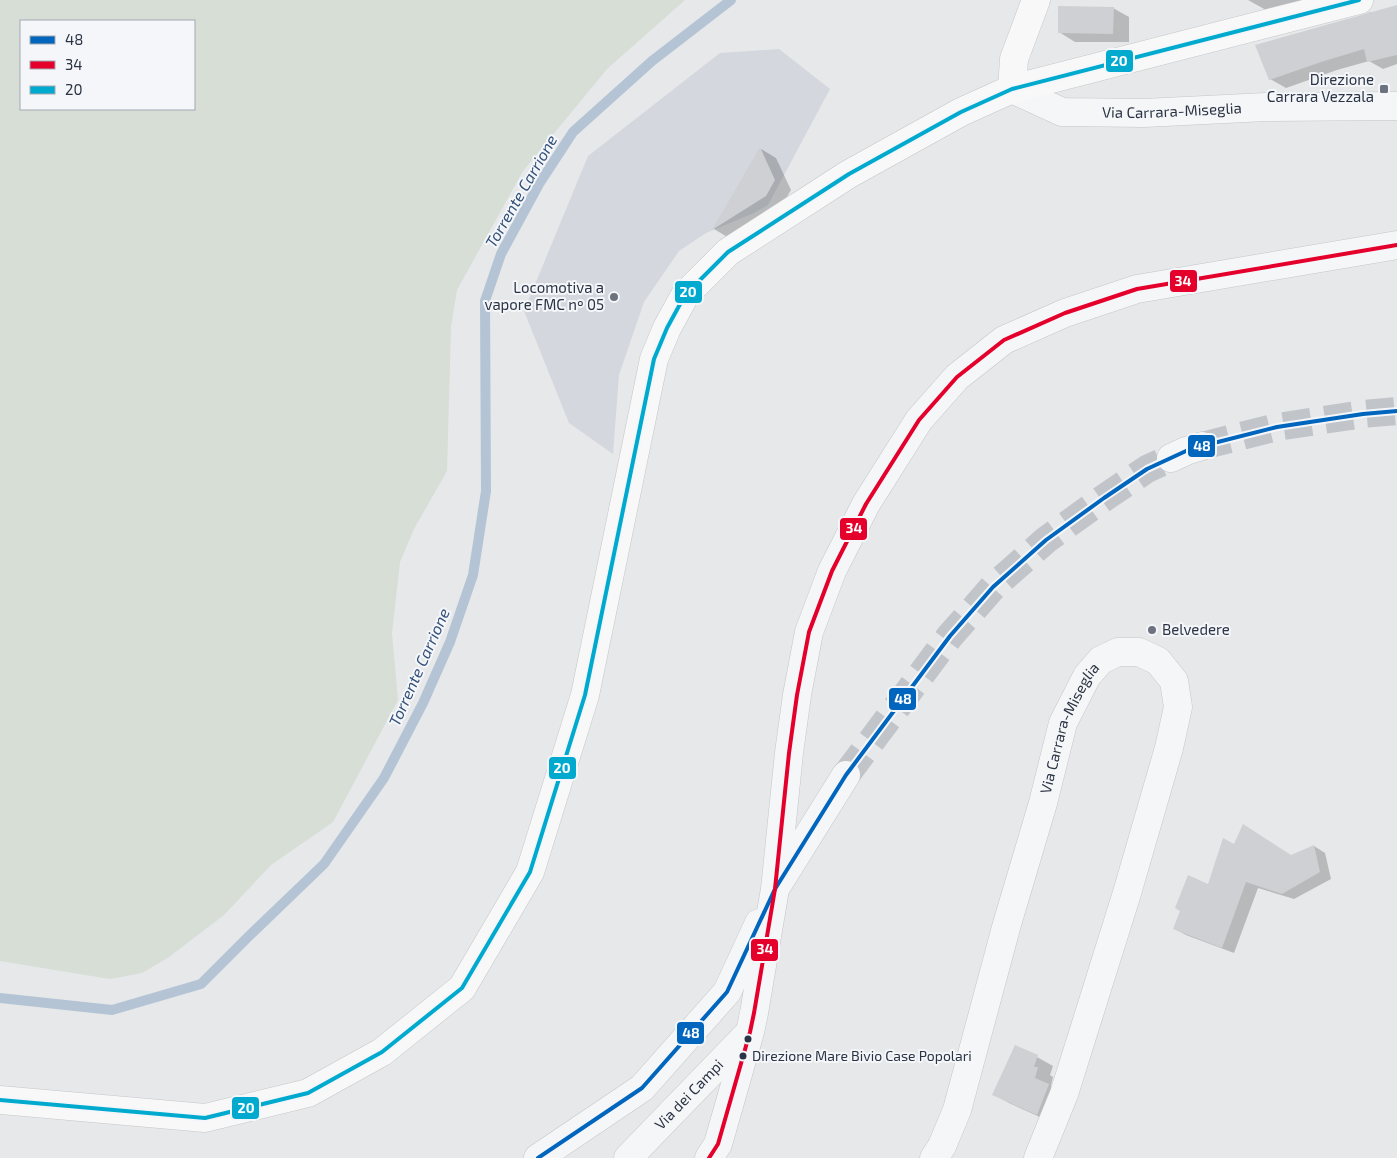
<svg xmlns="http://www.w3.org/2000/svg" width="1397" height="1158" viewBox="0 0 1397 1158" font-family="'Exo 2',sans-serif">
<style>
.built{fill:#d4d7dd}
.green{fill:#d6ded6;fill-rule:evenodd}
.shadow{fill:#0003}
.lines{fill:none;stroke-linecap:round;stroke-linejoin:round}
.stream{stroke:#b4c4d5;stroke-width:10}
.building{fill:#ced0d3}
.minor-tunnel{stroke:#c1c4c9;stroke-width:28;stroke-dasharray:28 14;stroke-linecap:butt}
.minor-casing{stroke:#c4c6c8;stroke-width:29}
.secondary-casing{stroke:#c4c6c8;stroke-width:29}
.minor{stroke:#f5f6f7;stroke-width:28}
.secondary{stroke:#f8f8f8;stroke-width:28}
.bus-1-casing{stroke:#f4f6f9;stroke-width:8}
.bus-2-casing{stroke:#f4f6f9;stroke-width:8}
.bus-3-casing{stroke:#f4f6f9;stroke-width:8}
.bus-1{stroke:#0065bd;stroke-width:4}
.bus-2{stroke:#e4002b;stroke-width:4}
.bus-3{stroke:#00a9ce;stroke-width:4}
.poi-dot{fill:#6c737f;stroke:#f4f6f9;stroke-width:2}
.bus-dot{fill:#2b3445;stroke:#f4f6f9;stroke-width:2}
.labels{text-anchor:middle;stroke-width:4;stroke-linejoin:round;paint-order:stroke}
.bus-label{font-size:14px;fill:#2b3445;stroke:#f4f6f9;text-anchor:start}
.poi-label{font-size:15px;fill:#2b3445;stroke:#f4f6f9;text-anchor:end}
.street-label{font-size:15px;fill:#2b3445;stroke:#f4f6f9}
.water-label{font-size:16px;font-style:italic;fill:#34527a;stroke:#f4f6f9}
.line-badge{stroke:#f4f6f9;stroke-width:2}
.badge-label{font-size:14px;text-anchor:middle;font-weight:bold;fill:#fff}
</style>
<rect width="100%" height="100%" fill="#e6e8ea"/>
<polygon class="built" points="779,49 830,89 768,205 754,213 706,233 679,251 644,302 619,375 613,454 569,423 524,311 588,156 720,53"/>
<path class="green" d="M0 0H685L607 69 523 171 457 290 451 327 447 471 414 529 400 562 392 633 398 700 333 822 271 865 224 915 169 957 142 973 110 979 0 961ZM21 21H194V109H21Z"/>
<g class="shadow">
<polygon points="1248,0 1326,0 1266,10"/>
<polygon points="1397,6 1397,64 1383,69 1369,61 1337,70 1286,88 1270,79 1370,12 1372,13"/>
<polygon points="1113,8 1129,17 1129,42 1075,42 1059,32"/>
<polygon points="761,149 776,158 791,190 782,205 729,238 714,229"/>
<polygon points="1235,845 1292,856 1314,846 1325,853 1331,879 1294,899 1258,888 1234,953 1186,935 1175,929 1209,886"/>
<polygon points="1037,1057 1053,1066 1050,1075 1053,1077 1051,1086 1064,1094 1053,1123 1009,1103 993,1094"/>
</g>
<g class="lines">
<polyline class="stream" points="0,998 112,1010 201,984 249,936 324,864 384,778 423,703 450,642 473,575 486,491 485,301 501,254 539,184 573,132 652,61 731,0"/>
</g>
<g class="building">
<polygon points="1397,5 1397,55 1367,62 1364,49 1321,62 1269,80 1255,45"/>
<polygon points="1058,6 1114,7 1113,34 1058,33"/>
<polygon points="760,147 775,180 766,196 712,230"/>
<polygon points="1243,824 1291,855 1314,845 1320,872 1282,894 1246,882 1222,948 1173,929 1180,911 1175,908 1188,875 1208,884 1223,838 1234,844"/>
<polygon points="1015,1045 1038,1055 1034,1067 1038,1067 1035,1078 1049,1084 1037,1115 992,1095"/>
</g>
<g class="lines">
<g class="minor-tunnel">
<polyline points="1202,446 1277,427 1363,414 1397,411"/>
<polyline points="846,775 950,636 993,587 1046,540 1104,498 1147,469 1171,458"/>
</g>
<g class="minor-casing">
<g id="minor">
<path id="s1" d="M1012 89 1062 112 1144 113 1266 107 1397 106"/>
<polyline points="1171,458 1186,451 1202,446"/>
<polyline points="778,884 846,775"/>
<polyline points="538,1158 642,1088 727,992 759,923"/>
<path id="s2" d="M628 1158 747 1035"/>
<polyline points="709,1158 718,1144 750,1032 754,1013 775,889 789,753 797,695 809,632 832,571 866,504 919,420 957,377 1004,340 1065,313 1137,289 1397,245"/>
<path id="s3" d="M934 1158 942 1146 957 1110 1007 924 1043 803 1063 723 1087 676 1101 660 1118 652H1139L1158 661 1174 681 1178 707 1169 748 1127 893 1064 1094 1038 1158"/>
</g>
</g>
<g class="secondary-casing">
<g id="secondary">
<polyline points="1012,89 1014,59 1036,0"/>
<polyline points="0,1100 205,1118 308,1093 382,1052 462,988 530,872 585,695 654,359 667,328 685,295 728,252 849,174 961,112 1012,89 1359,0"/>
</g>
</g>
<use href="#minor" class="minor"/>
<use href="#secondary" class="secondary"/>
<g class="bus-1-casing">
<polyline id="bus-1" points="538,1158 642,1088 727,992 775,889 846,775 950,636 993,587 1046,540 1104,498 1147,469 1186,451 1202,446 1277,427 1363,414 1397,411"/>
</g>
<g class="bus-2-casing">
<polyline id="bus-2" points="709,1158 718,1144 750,1032 754,1013 775,889 789,753 797,695 809,632 832,571 866,504 919,420 957,377 1004,340 1065,313 1137,289 1397,245"/>
</g>
<g class="bus-3-casing">
<polyline id="bus-3" points="0,1100 205,1118 308,1093 382,1052 462,988 530,872 585,695 654,359 667,328 685,295 728,252 849,174 961,112 1012,89 1359,0"/>
</g>
<use href="#bus-1" class="bus-1"/>
<use href="#bus-2" class="bus-2"/>
<use href="#bus-3" class="bus-3"/>
</g>
<g class="poi-dot">
<rect x="1379" y="84" width="10" height="10" rx="2.5"/>
<circle cx="614" cy="297" r="5"/>
<circle cx="1152" cy="630" r="5"/>
</g>
<g class="bus-dot">
<circle cx="748" cy="1039" r="4.5"/>
<circle cx="743" cy="1056" r="4.5"/>
</g>
<g class="labels">
<g class="bus-label">
<text x="752" y="1061">Direzione Mare Bivio Case Popolari</text>
</g>
<g class="poi-label">
<text x="1374" y="85">Direzione<tspan x="1374" dy="17">Carrara Vezzala</tspan></text>
<text x="604" y="293">Locomotiva a<tspan x="604" dy="17">vapore FMC nº 05</tspan></text>
<text x="1162" y="635" text-anchor="start">Belvedere</text>
</g>
<g class="street-label">
<text dy="5" stroke="none"><textPath href="#s1" startOffset="165">Via Carrara-Miseglia</textPath></text>
<text dy="5" stroke="none"><textPath href="#s3" startOffset="452">Via Carrara-Miseglia</textPath></text>
<text dy="5" stroke="none"><textPath href="#s2" startOffset="88">Via dei Campi</textPath></text>
</g>
<g class="water-label">
<text transform="translate(521 191) rotate(-60)" y="6">Torrente Carrione</text>
<text transform="translate(419 667) rotate(-66)" y="6">Torrente Carrione</text>
</g>
</g>
<g class="line-badge">
<rect x="1105" y="49" width="29" height="24" rx="5" fill="#00a9ce"/>
<rect x="1169" y="269" width="29" height="24" rx="5" fill="#e4002b"/>
<rect x="674" y="280" width="29" height="24" rx="5" fill="#00a9ce"/>
<rect x="1187" y="434" width="29" height="24" rx="5" fill="#0065bd"/>
<rect x="839" y="517" width="29" height="24" rx="5" fill="#e4002b"/>
<rect x="888" y="687" width="29" height="24" rx="5" fill="#0065bd"/>
<rect x="548" y="756" width="29" height="24" rx="5" fill="#00a9ce"/>
<rect x="750" y="938" width="29" height="24" rx="5" fill="#e4002b"/>
<rect x="676" y="1021" width="29" height="24" rx="5" fill="#0065bd"/>
<rect x="231" y="1096" width="29" height="24" rx="5" fill="#00a9ce"/>
</g>
<g class="badge-label">
<text x="1119" y="66">20</text>
<text x="1183" y="286">34</text>
<text x="688" y="297">20</text>
<text x="1202" y="451">48</text>
<text x="854" y="533">34</text>
<text x="903" y="704">48</text>
<text x="562" y="773">20</text>
<text x="765" y="954">34</text>
<text x="691" y="1038">48</text>
<text x="246" y="1113">20</text>
</g>
<rect x="20" y="20" width="175" height="90" fill="#f4f6f9" stroke="#a4a8b1"/>
<rect x="30" y="36" width="25" height="8" fill="#0065bd" stroke="#a4a8b1"/>
<text x="65" y="45" font-size="15" fill="#2b3445">48</text>
<rect x="30" y="61" width="25" height="8" fill="#e4002b" stroke="#a4a8b1"/>
<text x="65" y="70" font-size="15" fill="#2b3445">34</text>
<rect x="30" y="86" width="25" height="8" fill="#00a9ce" stroke="#a4a8b1"/>
<text x="65" y="95" font-size="15" fill="#2b3445">20</text>
</svg>
